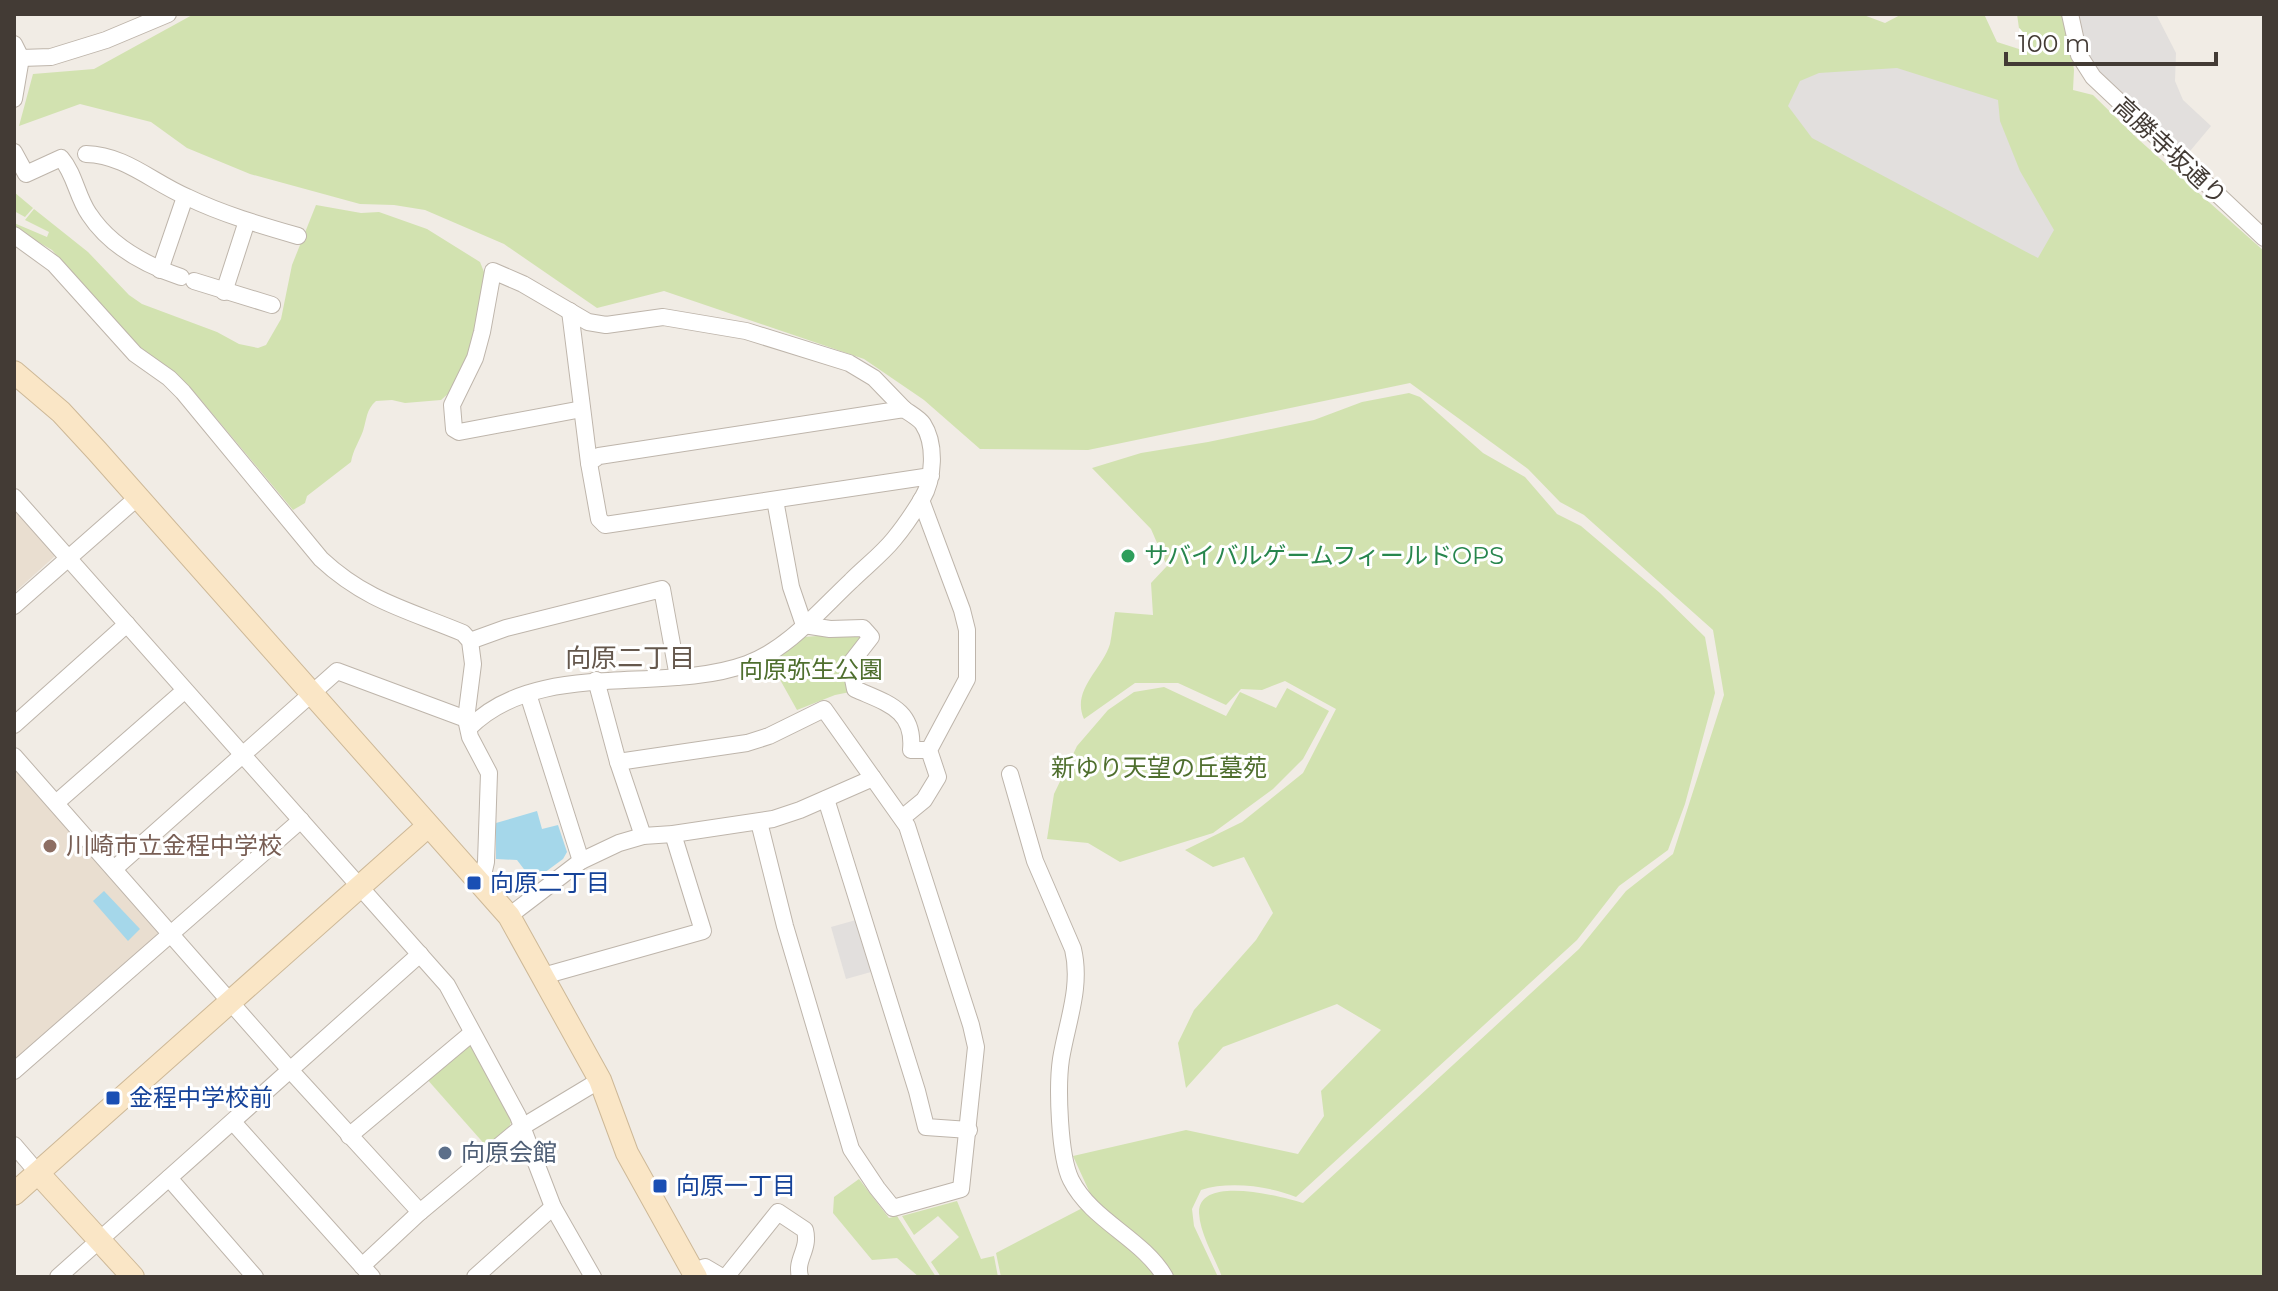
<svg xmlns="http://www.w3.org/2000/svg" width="2278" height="1291" viewBox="0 0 2278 1291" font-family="Montserrat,'Noto Sans JP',sans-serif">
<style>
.education{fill:#e9ded0}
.green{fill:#d2e2b0}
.parking{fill:#e2dfdd}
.water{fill:#a5d7ea}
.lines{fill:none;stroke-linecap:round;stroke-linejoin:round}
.street-casing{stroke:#beb5ab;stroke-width:18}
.secondary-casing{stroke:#cdb897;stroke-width:24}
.street{stroke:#fff;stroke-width:16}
.secondary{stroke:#fae6c6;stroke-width:22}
.leisure-dot{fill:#2e9e5b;stroke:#fff;stroke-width:3}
.education-dot{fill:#8d6e63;stroke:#fff;stroke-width:3}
.transit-dot{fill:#1a4fb4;stroke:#fff;stroke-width:3}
.service-dot{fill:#5c6f8a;stroke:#fff;stroke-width:3}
.labels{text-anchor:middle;stroke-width:6;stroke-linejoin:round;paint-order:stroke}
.street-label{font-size:24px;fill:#433b35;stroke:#fff}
.leisure-label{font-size:24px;fill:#27864d;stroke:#fff;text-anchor:start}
.park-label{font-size:24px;fill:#4f6f2e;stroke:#fff}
.education-label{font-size:24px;fill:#785e54;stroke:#fff;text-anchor:start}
.transit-label{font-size:24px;fill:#164399;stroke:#fff;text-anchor:start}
.service-label{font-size:24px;fill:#4e5e75;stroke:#fff;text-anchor:start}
.neighbourhood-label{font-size:26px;fill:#65584d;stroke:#fff}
</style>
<rect width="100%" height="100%" fill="#f1ece5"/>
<g class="education">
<polygon points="14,502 56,550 55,556 14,593"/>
<polygon points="14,765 158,926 157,937 14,1063"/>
</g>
<g class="green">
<path d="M194 14H1861L1885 23 1902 14H1984L1997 42 2022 50 2017 14H2066L2074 70 2073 90 2093 95 2139 140 2264 251V1277H1222C1215 1258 1200 1234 1199 1213 1198 1174 1283 1197 1303 1203L1579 949 1626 891 1673 854 1724 695 1713 630 1584 515 1560 502 1528 469 1410 383 1088 450 980 449 924 400 864 359 664 291 597 308 504 244 425 210 394 205 360 204 250 174 187 148 151 122 80 104 19 126 33 74 94 69Z"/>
<polygon points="14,192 33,208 25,217 14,211"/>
<path d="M316 205 361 213 379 212 427 229 480 262 486 277 469 357 449 393 441 400 405 403 392 400 376 401C366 410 367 418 363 431 359 442 353 450 351 462L307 496 305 503 293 510 196 394 178 376 138 346 52 250 14 228V223L47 237 49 232 25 220 34 209 88 252 129 295 142 304 217 332 239 344 258 348 266 345 281 319 292 265Z"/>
<path d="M1409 393 1420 397 1483 453 1525 477 1557 514 1581 526 1660 593 1705 637 1715 693 1685 804 1668 850 1619 886 1577 940 1296 1197C1269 1186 1229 1181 1201 1190L1192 1209 1194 1226 1218 1277H1001L996 1253 1094 1202 1073 1156 1186 1130 1298 1154 1324 1116 1321 1091 1381 1030 1337 1004 1223 1047 1186 1088 1178 1043 1194 1010 1256 940 1273 913 1244 857 1213 867 1185 850 1242 822 1303 773 1336 709 1285 681 1262 690 1241 689 1226 705 1178 683H1135L1084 719C1071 690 1102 670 1110 644 1112 634 1113 622 1115 612L1153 615 1151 583 1167 566 1151 529 1092 468 1141 453 1208 442 1314 420 1362 402Z"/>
<polygon points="857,633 861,640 843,659 850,692 835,695 797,710 769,660 804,637"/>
<polygon points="1164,687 1226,716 1240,692 1276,708 1287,688 1329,711 1303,759 1273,789 1213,833 1120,862 1088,843 1047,839 1054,794 1077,746 1108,710 1134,692"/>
<polygon points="464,1046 472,1046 513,1117 508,1130 487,1147 426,1078"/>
<polygon points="859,1179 889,1218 897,1216 936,1277 919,1277 897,1258 872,1260 833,1213 834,1197"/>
<polygon points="957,1201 981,1259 994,1256 998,1277 941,1277 931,1262 959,1237 938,1216 914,1235 902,1216"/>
</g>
<g class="parking">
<polygon points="2075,14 2156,14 2176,53 2175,81 2183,100 2211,126 2185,157 2106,82 2087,54"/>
<polygon points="1897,68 1998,100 2000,121 2020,171 2054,230 2038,258 1812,138 1788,106 1800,81 1819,73"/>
<polygon points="856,920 871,972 846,979 831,927"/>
</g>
<g class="water">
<polygon points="537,811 542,829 558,825 567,852 563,859 533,881 517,860 496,859 496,823"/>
<polygon points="104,891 140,929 128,941 93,901"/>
</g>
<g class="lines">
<g class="street-casing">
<g id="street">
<polyline points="2070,14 2079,55 2093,77 2264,238"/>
<polyline points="14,44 21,58 14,99"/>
<polyline points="21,58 51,57 106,40 168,14"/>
<path d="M14 152 26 174 61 158C75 174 77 197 89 214 110 246 145 265 181 277"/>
<path d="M86 154C125 155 152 182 187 197 222 214 260 225 298 236"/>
<path d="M14 235 54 264 135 354 169 378 183 392 321 559C366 601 408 610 463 633L470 641 473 664 466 719 470 737 489 773 486 862 481 884"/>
<polyline points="160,270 185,197"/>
<polyline points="194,281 272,305"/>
<polyline points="224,292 247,221"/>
<polyline points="570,311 589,463"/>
<polyline points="582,409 459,432 454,429 452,405 475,358 482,332 493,271 523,284 588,322 606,325 663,317 746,331 849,363 874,378 904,409"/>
<polyline points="14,497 447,985 518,1116 553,1207 593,1277"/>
<path d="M775 500 791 587 804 625 830 629 863 628 871 637 850 664 855 689C886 703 915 709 911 750H929"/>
<polyline points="14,606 138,497"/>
<polyline points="470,641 506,628 662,589 678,677"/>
<polyline points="596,680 618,762 643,836"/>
<polyline points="528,694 581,861"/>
<polyline points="14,725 127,624"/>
<path d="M469 728C538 658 662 695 747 664 788 649 820 610 851 581 865 567 882 554 894 539 904 527 914 512 922 499 934 479 936 444 923 424 919 418 909 413 904 409L599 456 589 463 599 519 605 525 931 476"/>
<polyline points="14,756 291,1071 420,1212"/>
<polyline points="618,762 747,743 769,736 824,709 907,826 971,1025 976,1047 961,1189 893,1208 877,1188 851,1149 785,926 759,822"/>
<path d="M1010 774 1035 861 1073 949C1082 987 1067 1022 1061 1059 1057 1086 1059 1156 1071 1180 1092 1221 1142 1238 1165 1277"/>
<polyline points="826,799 917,1091 926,1127 969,1130"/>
<polyline points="56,803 184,691"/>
<polyline points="902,818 924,800 938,777 929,750 967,679 967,630 962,610 921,500"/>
<polyline points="114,869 337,671 466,719"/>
<polyline points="509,916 581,861 619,843 643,836 673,834 773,819 800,810 873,778"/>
<polyline points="543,976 703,931 673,834"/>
<polyline points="14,1071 301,820"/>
<polyline points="233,1122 372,1277"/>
<polyline points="349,1136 472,1033"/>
<polyline points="14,1145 38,1173"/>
<polyline points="169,1178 255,1277"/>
<polyline points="362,1266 420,1212 522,1127 600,1080"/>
<polyline points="693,1271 705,1267 722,1277"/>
<polyline points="58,1277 420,954"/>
<polyline points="475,1277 553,1207"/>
<path d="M726 1277 778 1212 805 1230C810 1250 795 1259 800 1277"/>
</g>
</g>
<g class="secondary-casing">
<g id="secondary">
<polyline points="14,372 61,412 97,451 509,916 600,1080 627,1153 696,1277"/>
<polyline points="38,1173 133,1277"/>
<polyline points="14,1194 428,826"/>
</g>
</g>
<use href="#street" class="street"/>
<use href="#secondary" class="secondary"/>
</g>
<circle class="leisure-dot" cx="1128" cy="556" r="8"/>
<circle class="education-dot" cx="50" cy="846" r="8"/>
<g class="transit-dot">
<rect x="466" y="875" width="16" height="16" rx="4"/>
<rect x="105" y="1090" width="16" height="16" rx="4"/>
<rect x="652" y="1178" width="16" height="16" rx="4"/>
</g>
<circle class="service-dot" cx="445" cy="1153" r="8"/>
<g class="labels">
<g class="street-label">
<text transform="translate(2170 151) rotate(43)" y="8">高勝寺坂通り</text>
</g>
<g class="leisure-label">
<text x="1144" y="564">サバイバルゲームフィールドOPS</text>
</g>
<g class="park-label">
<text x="811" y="678">向原弥生公園</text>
<text x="1159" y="776">新ゆり天望の丘墓苑</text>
</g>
<g class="education-label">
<text x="66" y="854">川崎市立金程中学校</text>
</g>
<g class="transit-label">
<text x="490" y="891">向原二丁目</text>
<text x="129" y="1106">金程中学校前</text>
<text x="676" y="1194">向原一丁目</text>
</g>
<g class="service-label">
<text x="461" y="1161">向原会館</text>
</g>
<g class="neighbourhood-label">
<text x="630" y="667">向原二丁目</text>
</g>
</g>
<rect width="2278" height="1291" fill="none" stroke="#433b35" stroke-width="32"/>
<path d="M2006 52v12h210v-12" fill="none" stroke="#433b35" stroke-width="4"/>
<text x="2018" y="52" font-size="24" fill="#433b35" stroke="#ffffff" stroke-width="6" paint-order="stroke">100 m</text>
</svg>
